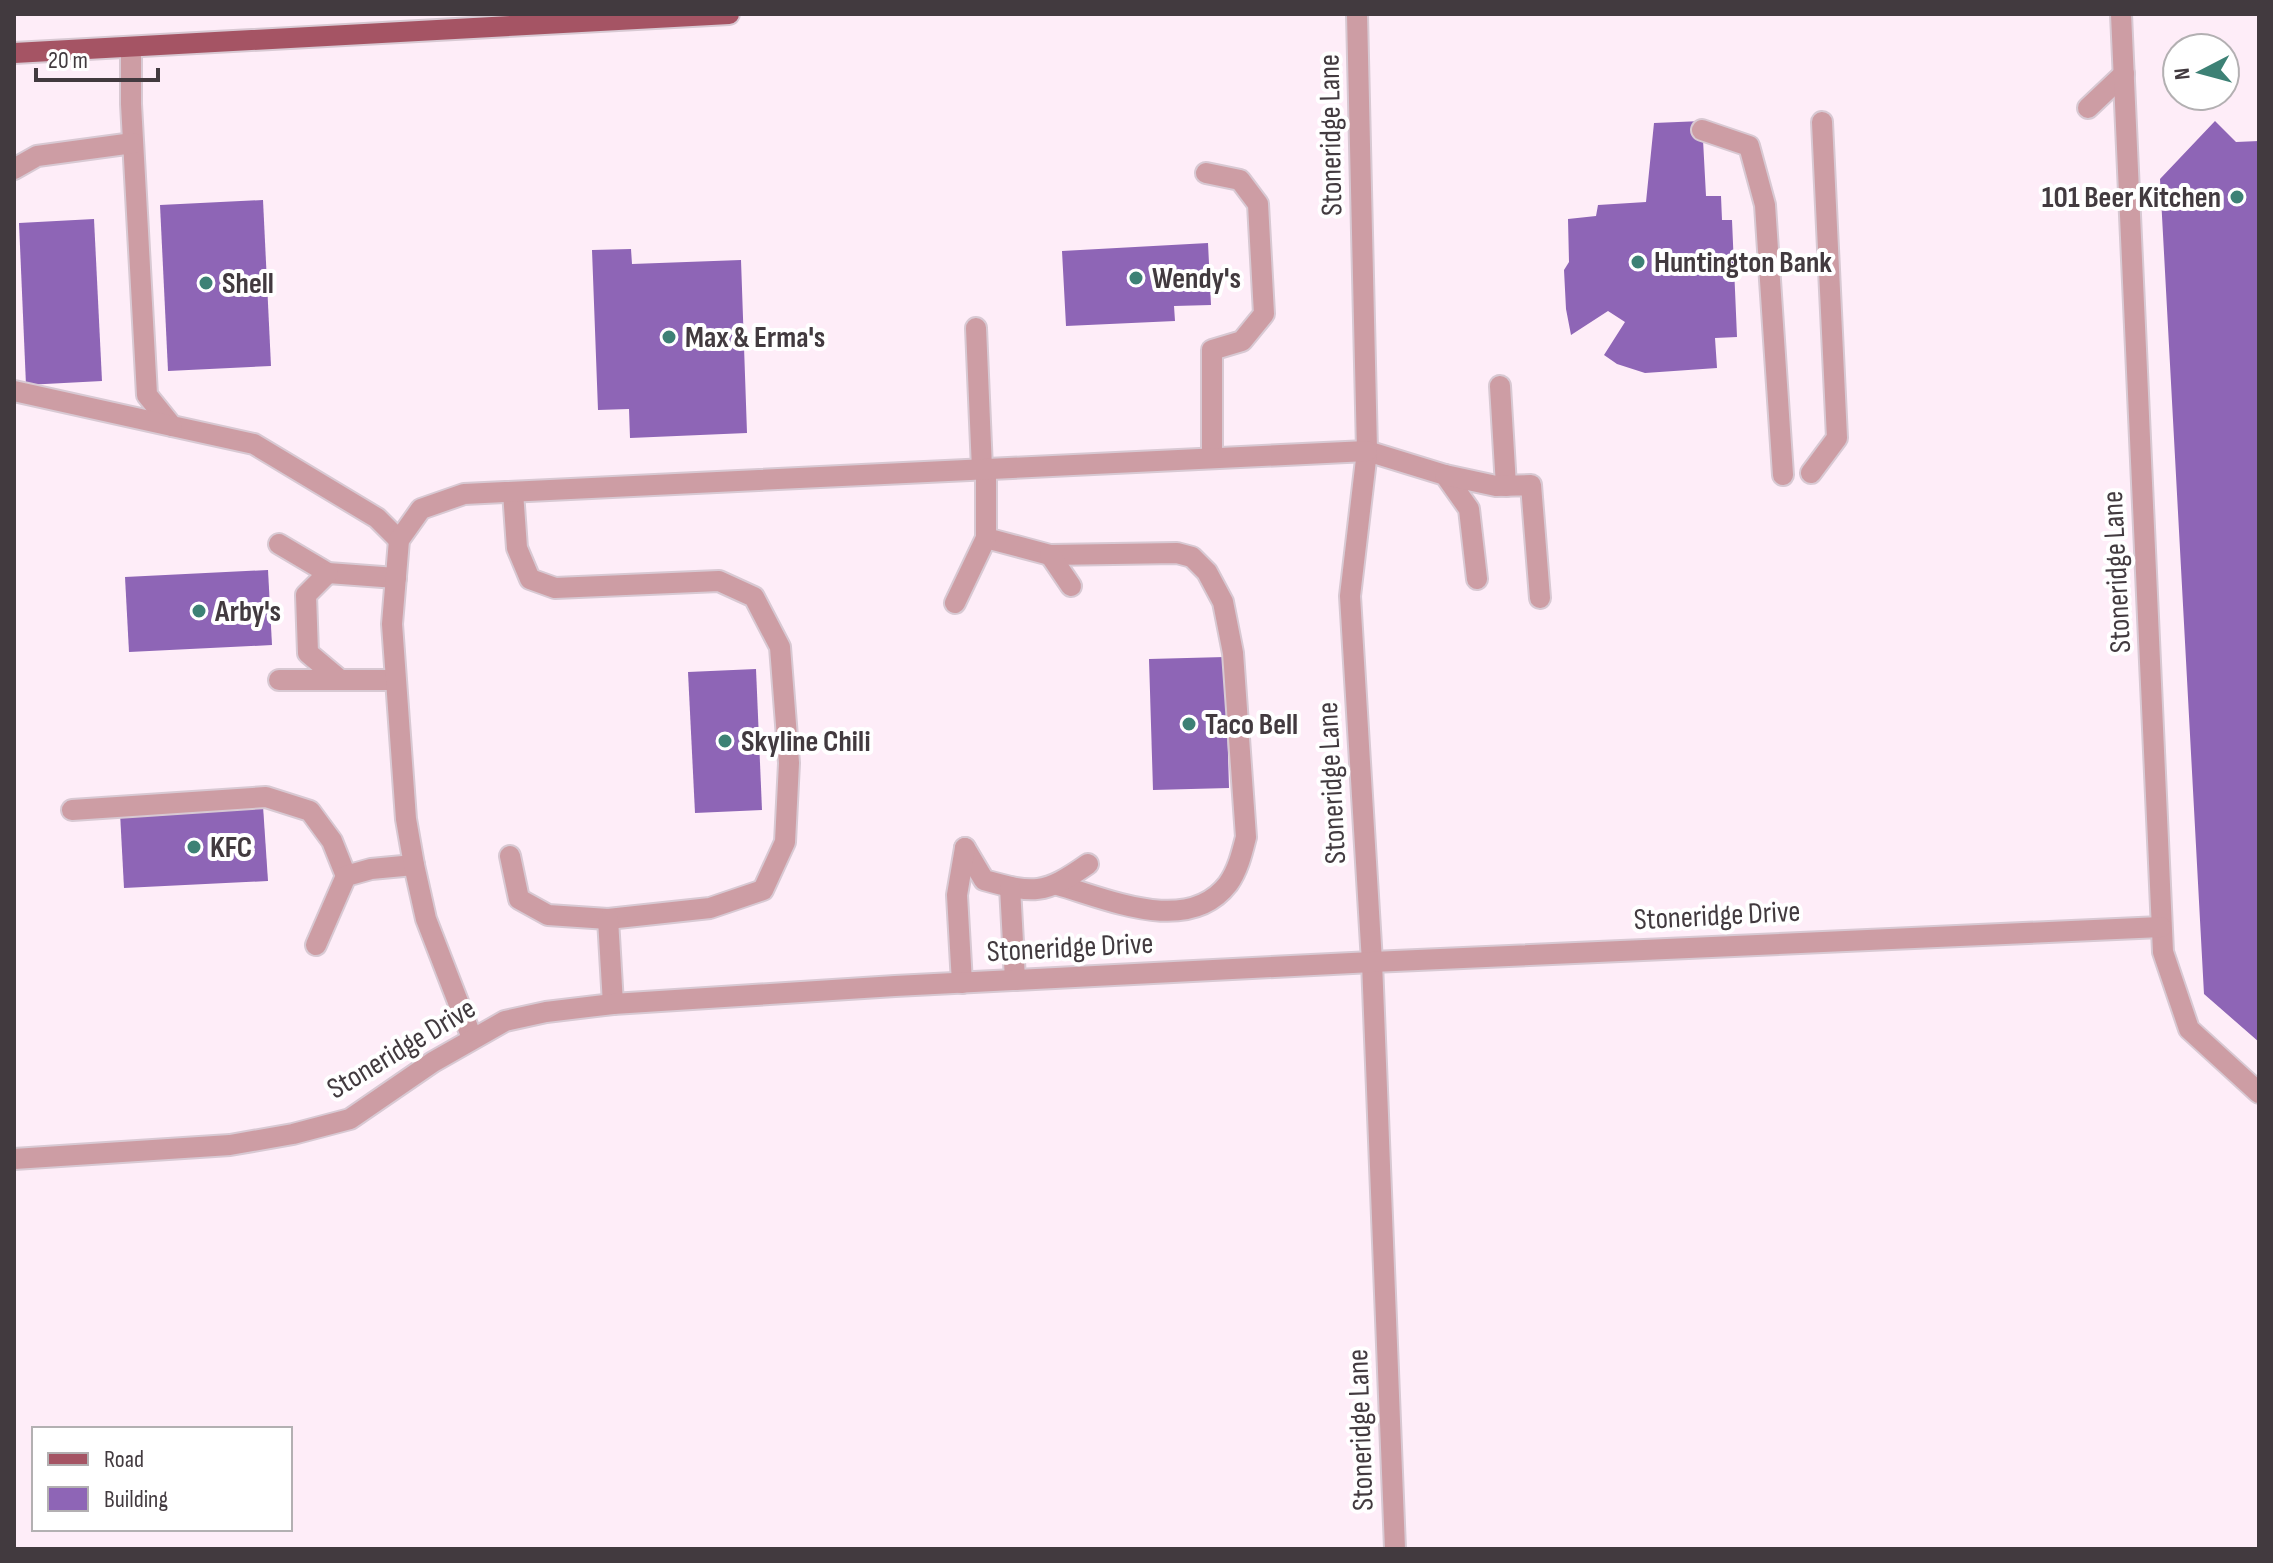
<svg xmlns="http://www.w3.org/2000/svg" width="2273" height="1563" viewBox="0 0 2273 1563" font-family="'Sofia Sans Condensed',sans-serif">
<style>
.building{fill:#8e65b6}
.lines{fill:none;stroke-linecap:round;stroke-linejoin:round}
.lane-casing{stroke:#d8c9d3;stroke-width:24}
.street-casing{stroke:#d8c9d3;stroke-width:24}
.primary-casing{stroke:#d8c9d3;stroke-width:24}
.lane{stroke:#cd9da4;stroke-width:20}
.street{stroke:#cd9da4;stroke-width:20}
.primary{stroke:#a55464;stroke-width:20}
.poi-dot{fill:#3d8175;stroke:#fff;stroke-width:3}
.labels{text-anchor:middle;stroke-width:8;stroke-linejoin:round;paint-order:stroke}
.street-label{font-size:30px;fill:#423a3f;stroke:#fff}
.poi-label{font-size:30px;font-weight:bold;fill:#423a3f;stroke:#fff;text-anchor:start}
</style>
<rect width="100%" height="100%" fill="#feedf8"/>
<g class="building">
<polygon points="1702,121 1706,196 1721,196 1722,220 1732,220 1737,337 1715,338 1717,368 1645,373 1617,364 1604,355 1625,322 1608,311 1571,335 1566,309 1564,270 1569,262 1568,219 1596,216 1598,205 1646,202 1654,123"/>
<polygon points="2215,121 2236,142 2259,141 2259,1042 2204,994 2160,179"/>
<polygon points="263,200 271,366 168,371 160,205"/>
<polygon points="94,219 102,381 26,385 19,223"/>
<polygon points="1208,243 1211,305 1174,306 1175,321 1066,326 1062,251"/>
<polygon points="631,249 632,264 741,260 747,433 630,438 629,409 598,410 592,250"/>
<polygon points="268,570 272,645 129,652 125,577"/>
<polygon points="1225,657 1229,788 1153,790 1149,659"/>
<polygon points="756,669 762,810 695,813 688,672"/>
<polygon points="263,806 268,881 124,888 120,813"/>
</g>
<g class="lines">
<g class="lane-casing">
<g id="lane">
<polyline points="131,47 131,104 147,395 172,426 254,444 377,518 399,540"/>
<polyline points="2088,108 2124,74"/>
<polyline points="1702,130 1749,146 1765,205 1783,475"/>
<polyline points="14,169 37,156 133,143"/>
<polyline points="1206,173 1240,180 1258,204 1264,314 1242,341 1212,350 1212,458"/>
<polyline points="976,328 982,469"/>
<polyline points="1500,386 1506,486"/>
<polyline points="14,391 172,426"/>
<polyline points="1367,451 1445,475 1469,509 1477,579"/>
<polyline points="1811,473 1837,438 1822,122"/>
<polyline points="1445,475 1496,486 1531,485 1540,598"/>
<path d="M986 538 1050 555 1177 553 1192 557 1207 572 1223 602 1233 653 1246 837C1242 853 1238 870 1228 884 1188 936 1108 899 1058 885"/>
<polyline points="279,544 328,573 396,578"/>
<polyline points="1050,555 1071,586"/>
<polyline points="328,573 306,595 308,653 339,679"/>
<polyline points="955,603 986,538 986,468"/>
<polyline points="279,680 395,680"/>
<polyline points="72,810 266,797 310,811 332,841 346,876"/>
<path d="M965 848 984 880C1034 894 1044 895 1088 864"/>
<polyline points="510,856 519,899 548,915 608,919 710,908 763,890 785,842 789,763 780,647 754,597 719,581 555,588 530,579 517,548 513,492"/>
<polyline points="1010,887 1015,980"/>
<polyline points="608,919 613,1004"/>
<polyline points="316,945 346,876 371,869 414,865"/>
<polyline points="962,983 957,895 965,848"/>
</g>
</g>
<g class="street-casing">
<g id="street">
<polyline points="1357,14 1367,451 1350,596 1372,962 1395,1549"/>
<polyline points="2121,14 2163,952 2189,1029 2259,1093"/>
<polyline points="472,1038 426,919 414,865 406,819 392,624 399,540 421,509 464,494 1367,451"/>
<polyline points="14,1159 230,1145 293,1134 350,1119 433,1062 505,1021 546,1012 613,1004 895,986 1372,962 2161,927"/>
</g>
</g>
<g class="primary-casing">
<polyline id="primary" points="14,53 729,14"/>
</g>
<use href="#lane" class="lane"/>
<use href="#street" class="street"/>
<use href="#primary" class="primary"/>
</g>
<g class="poi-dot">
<circle cx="2237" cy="197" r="8"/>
<circle cx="1638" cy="262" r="8"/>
<circle cx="1136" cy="278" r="8"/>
<circle cx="206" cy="283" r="8"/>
<circle cx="669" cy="337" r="8"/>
<circle cx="199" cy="611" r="8"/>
<circle cx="1189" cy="724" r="8"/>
<circle cx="725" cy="741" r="8"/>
<circle cx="194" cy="847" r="8"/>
</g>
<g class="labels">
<g class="street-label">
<text transform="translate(1330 135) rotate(-91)" y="10">Stoneridge Lane</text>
<text transform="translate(2116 572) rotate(-93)" y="10">Stoneridge Lane</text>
<text transform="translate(1331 783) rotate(-93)" y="10">Stoneridge Lane</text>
<text transform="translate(1717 915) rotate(-3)" y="10">Stoneridge Drive</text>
<text transform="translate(1070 947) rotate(-3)" y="10">Stoneridge Drive</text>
<text transform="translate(401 1048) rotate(-31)" y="10">Stoneridge Drive</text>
<text transform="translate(1360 1430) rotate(-92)" y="10">Stoneridge Lane</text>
</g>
<g class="poi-label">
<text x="2221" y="207" text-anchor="end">101 Beer Kitchen</text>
<text x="1654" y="272">Huntington Bank</text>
<text x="1152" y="288">Wendy's</text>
<text x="222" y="293">Shell</text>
<text x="685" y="347">Max &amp; Erma's</text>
<text x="215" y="621">Arby's</text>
<text x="1205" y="734">Taco Bell</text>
<text x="741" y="751">Skyline Chili</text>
<text x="210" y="857">KFC</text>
</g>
</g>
<rect width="2273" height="1563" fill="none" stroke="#423a3f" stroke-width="32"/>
<rect x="32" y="1427" width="260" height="104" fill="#ffffff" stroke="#b3b0b2" stroke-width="2"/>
<rect x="48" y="1453" width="40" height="12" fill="#a55464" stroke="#b3b0b2" stroke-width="2"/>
<text x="104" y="1467" font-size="24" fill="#423a3f">Road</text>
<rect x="48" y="1487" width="40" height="24" fill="#8e65b6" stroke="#b3b0b2" stroke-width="2"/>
<text x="104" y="1507" font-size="24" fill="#423a3f">Building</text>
<g transform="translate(2201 72) rotate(264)"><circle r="38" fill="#ffffff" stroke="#b3b0b2" stroke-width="2"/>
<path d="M0-6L14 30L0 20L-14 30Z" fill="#3d8175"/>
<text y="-12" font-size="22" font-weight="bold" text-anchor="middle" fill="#423a3f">N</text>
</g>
<path d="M36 68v12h122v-12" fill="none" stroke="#423a3f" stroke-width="4"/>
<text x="48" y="68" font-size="24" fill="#423a3f" stroke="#ffffff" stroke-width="6" paint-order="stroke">20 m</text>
</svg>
